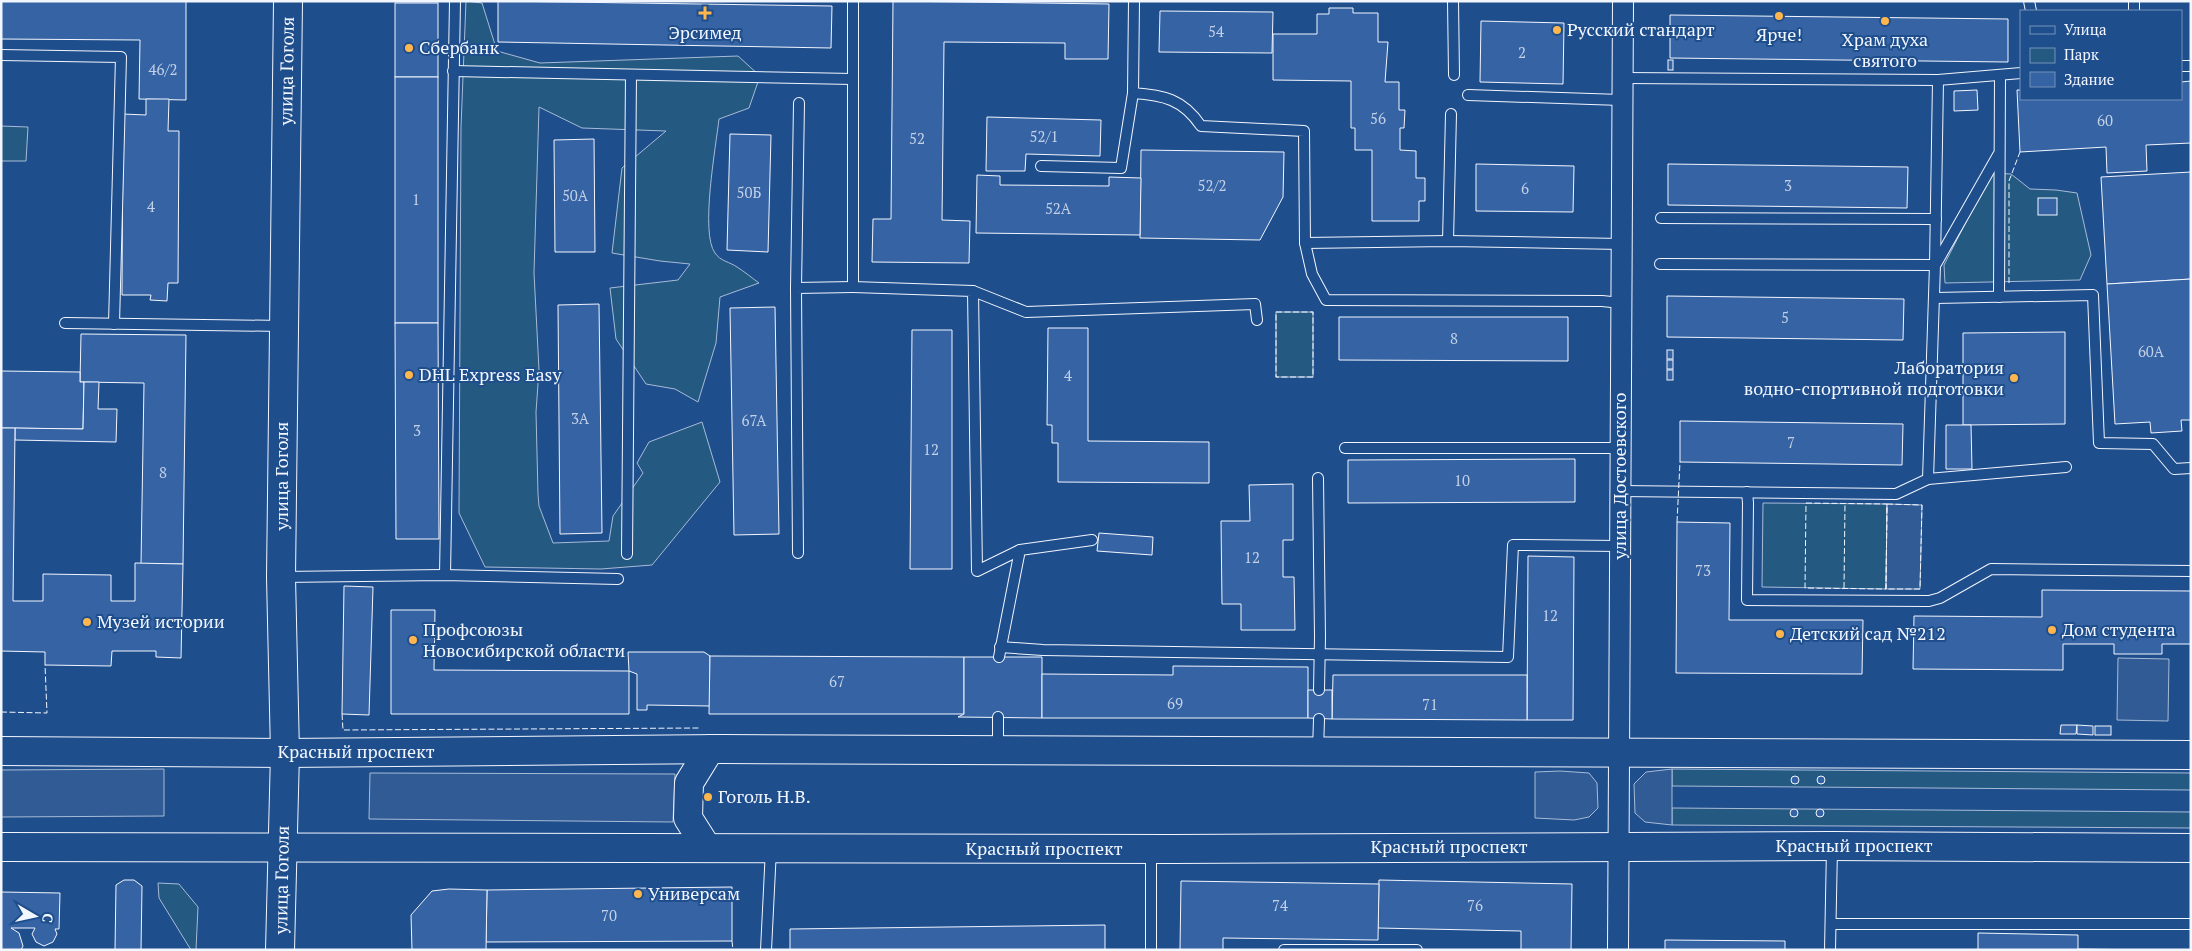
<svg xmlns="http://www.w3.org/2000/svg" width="2192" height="951" viewBox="0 0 2192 951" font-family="'PT Serif',serif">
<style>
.green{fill:#245a82;stroke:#a8bbd7}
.parking{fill:#305b95;stroke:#a8bbd7}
.building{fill:#3563a3;stroke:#f2f6ff}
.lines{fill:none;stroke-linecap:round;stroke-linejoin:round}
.service-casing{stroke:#f2f6ff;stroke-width:12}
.minor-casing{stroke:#f2f6ff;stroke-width:22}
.secondary-casing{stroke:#f2f6ff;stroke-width:30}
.primary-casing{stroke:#f2f6ff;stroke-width:30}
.service{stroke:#1f4e8c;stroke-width:10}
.minor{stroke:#1f4e8c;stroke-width:20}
.secondary{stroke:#1f4e8c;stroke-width:28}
.primary{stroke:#1f4e8c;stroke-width:28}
.fence{stroke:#f2f6ff;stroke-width:1;stroke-dasharray:6 2.5;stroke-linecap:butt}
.poi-dot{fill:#ffb74d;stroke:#1f4e8c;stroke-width:2}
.labels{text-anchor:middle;stroke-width:4;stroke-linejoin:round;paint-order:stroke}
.number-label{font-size:15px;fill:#c3d1e8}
.poi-label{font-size:18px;fill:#f2f6ff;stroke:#1f4e8c;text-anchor:start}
.street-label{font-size:18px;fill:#f2f6ff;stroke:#1f4e8c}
</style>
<rect width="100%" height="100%" fill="#1f4e8c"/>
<g class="green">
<path d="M466 1 482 3 497 51 540 63 738 56 760 76 749 108 719 119C716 146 700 233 715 253 720 261 730 262 737 267 745 272 752 278 759 283L720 297 716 343 698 402 675 389 646 384 616 339 610 288 678 280 690 264 660 261 612 253 622 168 666 131 582 128 539 107 534 273 539 370 536 412 538 494 539 506 553 543 609 541 613 516 643 473 637 463 649 442 702 422 720 482 652 565 601 569 485 567 459 513 461 127Z"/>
<polygon points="1,126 28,127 26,161 1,161"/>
<polygon points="1991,173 2011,174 2030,189 2056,190 2077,193 2091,255 2080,280 1945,283 1944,265"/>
<rect x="1276" y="312" width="37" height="65"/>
<polygon points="1763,503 1887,504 1886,589 1762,587"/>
<polygon points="1672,769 2191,773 2191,790 1672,786"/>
<polygon points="1672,808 2191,812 2191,828 1672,825"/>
<polygon points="158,883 179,884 198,907 196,950 191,950 159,898"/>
</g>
<g class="parking">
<polygon points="1887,504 1922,505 1920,589 1886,589"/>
<polygon points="2118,658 2169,659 2168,721 2117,720"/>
<polygon points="164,769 164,816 1,817 1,770"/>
<polygon points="1672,769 1672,825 1645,822 1635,813 1634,784 1646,772"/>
<polygon points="1560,771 1589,773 1597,783 1598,808 1589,817 1574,820 1535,818 1535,772"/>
<polygon points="370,773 675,774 673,822 369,819"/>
</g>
<g class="building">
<polygon points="1,1 186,1 186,100 139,99 140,40 1,39"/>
<polygon points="498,1 832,6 831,48 498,42"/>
<polygon points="893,1 1109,4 1108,59 1065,59 1065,43 944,42 942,220 970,221 969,263 872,262 873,219 891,219"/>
<rect x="395" y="3" width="43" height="74"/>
<polygon points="1329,8 1353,8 1353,13 1378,13 1378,42 1388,42 1385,82 1399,82 1399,110 1405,110 1404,128 1400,128 1400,150 1416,151 1416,178 1425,178 1425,201 1419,201 1419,221 1372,221 1372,150 1355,150 1355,128 1351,128 1351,81 1273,80 1273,34 1317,34 1317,14 1329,14"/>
<polygon points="1160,11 1273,12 1272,53 1159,52"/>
<polygon points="1670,15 2008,19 2008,62 1670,58"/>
<polygon points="1481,21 1564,23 1563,84 1480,82"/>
<rect x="1668" y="60" width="5" height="10"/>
<rect x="395" y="77" width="43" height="246"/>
<polygon points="2191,81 2191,143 2146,145 2147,171 2107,173 2106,147 2020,152 2017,90 2021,90 2021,99 2181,99 2181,82"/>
<polygon points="1977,90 1978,110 1954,111 1954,91"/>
<polygon points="146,99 169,99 168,131 179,131 178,283 168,283 167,301 150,300 151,295 122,295 123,114 146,115"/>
<polygon points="987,117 1101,120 1100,156 1026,154 1025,171 986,171"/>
<polygon points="730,134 771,135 768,252 727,250"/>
<polygon points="594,139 595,252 555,252 554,140"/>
<polygon points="1141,150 1284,152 1283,197 1260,240 1140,238"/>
<polygon points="1476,164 1574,166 1573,212 1476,211"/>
<polygon points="1668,164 1908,167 1907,208 1668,205"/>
<polygon points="2191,172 2191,279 2107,284 2101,177"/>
<polygon points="977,175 1000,176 1000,185 1109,186 1109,177 1141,178 1140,235 976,233"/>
<rect x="2038" y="198" width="19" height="17"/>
<polygon points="2191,279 2191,420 2181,420 2182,431 2151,433 2150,422 2115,424 2107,284"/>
<polygon points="1667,296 1904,299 1903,340 1667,337"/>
<polygon points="599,304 602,533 560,534 558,305"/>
<polygon points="775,307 779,534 734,535 730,308"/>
<polygon points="1339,317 1568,317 1568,361 1339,360"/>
<polygon points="395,323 438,323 439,539 396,539"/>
<polygon points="1048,328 1088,328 1088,441 1209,442 1209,483 1058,482 1058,443 1052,443 1052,425 1047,425"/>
<polygon points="912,330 952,330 952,569 910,569"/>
<polygon points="2065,332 2065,424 1963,425 1963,333"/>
<polygon points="81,334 186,335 183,564 141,564 144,383 80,382"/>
<rect x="1667" y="350" width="6" height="9"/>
<rect x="1667" y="360" width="6" height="9"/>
<rect x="1667" y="370" width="6" height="10"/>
<polygon points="1,371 80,372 80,382 84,382 83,429 1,428"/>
<polygon points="84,382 99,382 98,409 117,409 116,442 15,440 15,428 83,429"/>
<polygon points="1680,421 1903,424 1902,465 1680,462"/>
<polygon points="1946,425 1971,425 1972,469 1946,469"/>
<polygon points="1,428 15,428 13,601 43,601 43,574 111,575 111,601 135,601 135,563 183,564 181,658 156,657 156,651 112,651 111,666 45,665 45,652 1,651"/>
<polygon points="1575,459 1575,502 1348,503 1348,460"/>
<polygon points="1293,484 1293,540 1283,540 1283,577 1294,577 1295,630 1241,630 1241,604 1222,604 1221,521 1250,521 1249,485"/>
<polygon points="1677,522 1730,523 1729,620 1863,620 1862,674 1676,673"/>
<polygon points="1099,533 1153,537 1152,555 1097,551"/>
<polygon points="1528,556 1574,557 1573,720 1527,720"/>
<polygon points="344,586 373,587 369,715 342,714"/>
<polygon points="2042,590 2191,591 2191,644 2162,644 2162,654 2114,654 2114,644 2063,644 2063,670 1913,669 1914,616 2042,617"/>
<polygon points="391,610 435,610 434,670 629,671 629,714 391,714"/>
<polygon points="628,652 704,652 710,656 710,706 647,705 647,710 637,710 637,674 629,671"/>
<polygon points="710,656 964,657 964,714 709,714"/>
<polygon points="964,657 1042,657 1042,718 958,717 964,714"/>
<polygon points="1173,666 1308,667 1308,718 1042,718 1042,674 1173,675"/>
<polygon points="1333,675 1527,675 1527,720 1332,719"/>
<polygon points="1308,690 1332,690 1332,719 1308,718"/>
<polygon points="2061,725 2077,725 2076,734 2060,734"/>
<polygon points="2077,725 2093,726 2093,735 2077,734"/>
<rect x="2095" y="726" width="16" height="9"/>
<circle cx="1795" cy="780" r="4"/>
<circle cx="1821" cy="780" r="4"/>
<circle cx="1820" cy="813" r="4"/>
<circle cx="1794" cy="813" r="4"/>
<polygon points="124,880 134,880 142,886 141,950 115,950 116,885"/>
<polygon points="1379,880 1572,884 1571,950 1521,950 1521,931 1378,928"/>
<polygon points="1181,881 1379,884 1378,940 1223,938 1223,950 1180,950"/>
<polygon points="732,887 732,941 486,942 487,890"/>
<polygon points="449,889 487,890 486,950 412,950 411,915 432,891"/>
<polygon points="1,892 60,893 59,929 55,929 57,934 53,942 44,946 36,942 32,934 35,928 11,928 19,933 23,946 21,950 1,950"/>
<polygon points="1105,925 1105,950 790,950 790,929"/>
<polygon points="1978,933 2078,935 2078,949 2149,950 1978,950"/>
<polygon points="1665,940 1785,941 1785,950 1665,950"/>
</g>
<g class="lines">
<g class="service-casing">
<g id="service">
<polyline points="853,1 853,287 973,291 977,571 1020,550"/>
<path d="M1134 1 1133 93C1163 95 1183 99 1201 126L1304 131 1305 243 1312 274 1326 300 1602 301 1621 303"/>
<polyline points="1453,1 1454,75"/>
<polyline points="2029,1 2031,11"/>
<polyline points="2134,11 2134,1"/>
<polyline points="1,55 121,57 114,324"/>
<polyline points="2181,66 2191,66"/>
<polyline points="453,71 853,79"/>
<polyline points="1622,78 1938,80 2021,73"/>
<polyline points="1468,95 1621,100"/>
<polyline points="1041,166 1121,168 1133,93"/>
<polyline points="1661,218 1936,219"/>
<polyline points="1448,241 1451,114"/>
<polyline points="1305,243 1448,241 1622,244"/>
<polyline points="1660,264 1935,265 1928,479 2066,467"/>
<polyline points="1936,264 1998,155"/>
<polyline points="1935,265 1938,80"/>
<polyline points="796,288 799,103"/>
<polyline points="973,291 1026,312 1255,304 1257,320"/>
<polyline points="1999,297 2000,76"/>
<polyline points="1935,298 2093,295 2099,443 2153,444 2174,469 2191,468"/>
<polyline points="65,323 282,326"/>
<polyline points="1345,448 1620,448"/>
<polyline points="1318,478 1320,637 1319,690"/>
<polyline points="1620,491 1896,494 1928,479"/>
<polyline points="1747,492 1748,503 1747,600 1929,601 1940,598 1991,569 2191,571"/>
<polyline points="798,553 796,288 853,287"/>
<polyline points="627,554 631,75"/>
<polyline points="445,575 455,1"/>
<polyline points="282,577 443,575 618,579"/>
<polyline points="1000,647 1043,650 1508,657 1513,545 1619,546"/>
<polyline points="999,657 1020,550 1092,540"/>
<polyline points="998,749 998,717"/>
<polyline points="1318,750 1319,719"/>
<polyline points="1831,924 2191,924"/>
<polyline points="766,950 771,849"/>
<polyline points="1151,950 1151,850"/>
<polyline points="1284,950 1417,950"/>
<polyline points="1830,950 1832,847"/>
</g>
</g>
<g class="minor-casing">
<polyline id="minor" points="1618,950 1623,1"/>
</g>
<g class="secondary-casing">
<polyline id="secondary" points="280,950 285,753 281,577 288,1"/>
</g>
<g class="primary-casing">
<g id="primary">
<polyline points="1,751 285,753 721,749 2191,755"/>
<polyline points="1,847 1173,849 1832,846 2191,848"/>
<polyline points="707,848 688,818 689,783 710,749"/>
</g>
</g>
<use href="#service" class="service"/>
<use href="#minor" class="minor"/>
<use href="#secondary" class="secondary"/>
<use href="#primary" class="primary"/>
<g class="fence">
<polyline points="2009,283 2009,181 2020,152"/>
<rect x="1276" y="312" width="37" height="65"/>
<polygon points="1806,503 1887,504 1886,589 1805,588"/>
<polygon points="1887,504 1922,505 1920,589 1886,589"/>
<polyline points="1677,522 1680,462"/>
<polyline points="1844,588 1845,504"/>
<polyline points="1,712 47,713 45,665"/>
<polyline points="342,714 343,730 700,728"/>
<polyline points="732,941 733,950"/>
</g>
</g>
<g class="poi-dot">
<path d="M702.5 5.5h5v5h5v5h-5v5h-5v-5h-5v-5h5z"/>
<circle cx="1779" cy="16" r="5"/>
<circle cx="1885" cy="21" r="5"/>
<circle cx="1557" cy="30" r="5"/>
<circle cx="409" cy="48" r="5"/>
<circle cx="409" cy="375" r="5"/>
<circle cx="2014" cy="378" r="5"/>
<circle cx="87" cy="622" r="5"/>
<circle cx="2052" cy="630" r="5"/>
<circle cx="1780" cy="634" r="5"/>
<circle cx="413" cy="640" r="5"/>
<circle cx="708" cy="797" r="5"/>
<circle cx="638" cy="894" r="5"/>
</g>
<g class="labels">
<g class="number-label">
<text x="1216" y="37">54</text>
<text x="1522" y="58">2</text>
<text x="163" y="75">46/2</text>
<text x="1378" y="124">56</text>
<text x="2105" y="126">60</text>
<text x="1044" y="142">52/1</text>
<text x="917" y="144">52</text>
<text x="1212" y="191">52/2</text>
<text x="1788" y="191">3</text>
<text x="1525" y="194">6</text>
<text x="749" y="198">50Б</text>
<text x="575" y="201">50А</text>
<text x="416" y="205">1</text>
<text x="151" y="212">4</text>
<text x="1058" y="214">52А</text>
<text x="1785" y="323">5</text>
<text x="1454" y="344">8</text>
<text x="2151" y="357">60А</text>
<text x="1068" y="381">4</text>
<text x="580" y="424">3А</text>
<text x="754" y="426">67А</text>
<text x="417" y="436">3</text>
<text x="1791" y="448">7</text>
<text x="931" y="455">12</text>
<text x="163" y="478">8</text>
<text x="1462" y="486">10</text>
<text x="1252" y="563">12</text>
<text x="1703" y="576">73</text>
<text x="1550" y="621">12</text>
<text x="837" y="687">67</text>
<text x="1175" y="709">69</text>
<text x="1430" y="710">71</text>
<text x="1280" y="911">74</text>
<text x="1475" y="911">76</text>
<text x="609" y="921">70</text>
</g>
<g class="poi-label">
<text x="1567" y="36">Русский стандарт</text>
<text x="705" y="39" text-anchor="middle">Эрсимед</text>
<text x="1779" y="41" text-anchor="middle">Ярче!</text>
<text x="1885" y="46" text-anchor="middle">Храм духа<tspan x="1885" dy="21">святого</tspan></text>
<text x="419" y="54">Сбербанк</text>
<text x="2004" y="374" text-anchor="end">Лаборатория<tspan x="2004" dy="21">водно-спортивной подготовки</tspan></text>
<text x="419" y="381">DHL Express Easy</text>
<text x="97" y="628">Музей истории</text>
<text x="423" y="636">Профсоюзы<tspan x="423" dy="21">Новосибирской области</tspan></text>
<text x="2062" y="636">Дом студента</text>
<text x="1790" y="640">Детский сад №212</text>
<text x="718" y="803">Гоголь Н.В.</text>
<text x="648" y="900">Универсам</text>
</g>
<g class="street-label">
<text transform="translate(287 71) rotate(-89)" y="6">улица Гоголя</text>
<text transform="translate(282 476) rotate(-90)" y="6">улица Гоголя</text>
<text transform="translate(1620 476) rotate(-90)" y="6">улица Достоевского</text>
<text x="356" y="758">Красный проспект</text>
<text x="1854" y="852">Красный проспект</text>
<text x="1449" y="853">Красный проспект</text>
<text x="1044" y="855">Красный проспект</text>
<text transform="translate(282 880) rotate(-89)" y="6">улица Гоголя</text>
</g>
</g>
<rect width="2192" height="951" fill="none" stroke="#f2f6ff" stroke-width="5"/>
<rect x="2020" y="10" width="162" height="90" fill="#1f4e8c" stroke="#7391ba"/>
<rect x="2030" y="26" width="25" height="8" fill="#1f4e8c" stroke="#7391ba"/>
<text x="2064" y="35" font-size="15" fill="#f2f6ff">Улица</text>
<rect x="2030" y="48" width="25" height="15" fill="#245a82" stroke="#7391ba"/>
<text x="2064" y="60" font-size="15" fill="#f2f6ff">Парк</text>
<rect x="2030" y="72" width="25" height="15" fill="#3563a3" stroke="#7391ba"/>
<text x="2064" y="85" font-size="15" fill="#f2f6ff">Здание</text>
<g transform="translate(35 916) rotate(99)" stroke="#1f4e8c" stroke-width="4" paint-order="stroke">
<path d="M0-4L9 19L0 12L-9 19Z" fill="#f2f6ff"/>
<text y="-8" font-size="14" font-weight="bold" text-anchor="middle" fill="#f2f6ff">С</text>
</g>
</svg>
